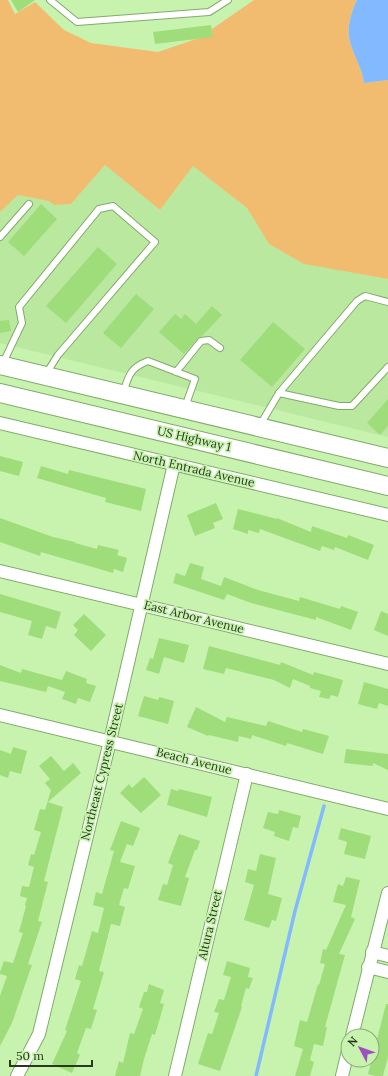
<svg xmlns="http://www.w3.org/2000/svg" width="388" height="1076" viewBox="0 0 388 1076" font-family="Lora,serif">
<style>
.built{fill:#b9e89e}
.green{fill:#f2bc70}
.water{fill:#83baff}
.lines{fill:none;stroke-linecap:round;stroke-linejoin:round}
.stream{stroke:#83baff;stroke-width:3.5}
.building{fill:#9fdd7a}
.lane-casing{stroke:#82ab6b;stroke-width:8}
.street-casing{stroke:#82ab6b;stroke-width:14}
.primary-casing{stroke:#82ab6b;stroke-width:20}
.lane{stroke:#fff;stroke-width:6}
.street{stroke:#fff;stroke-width:12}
.primary{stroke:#fff;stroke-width:18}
.labels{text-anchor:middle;stroke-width:3.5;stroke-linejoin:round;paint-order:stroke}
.street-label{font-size:12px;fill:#28391e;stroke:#c7f3ae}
</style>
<rect width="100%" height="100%" fill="#c7f3ae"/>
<polygon class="built" points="105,165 160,210 193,166 247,208 269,244 305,264 388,279 388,437 0,343 0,212 18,195 71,204"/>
<path class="green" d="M0 0H8L15 14 35 2 64 30 91 43 158 52 199 38 254 0H357C351 12 346 29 350 42 354 56 362 68 364 83L388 80V279L304 264 269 244 247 208 193 166 160 210 105 165 71 204 54 205 49 201 18 195 0 212Z"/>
<path class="water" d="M357 0H388V80L364 83C362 68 354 56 350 42 346 29 351 12 357 0Z"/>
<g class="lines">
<polyline class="stream" points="256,1076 295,911 324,806"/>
</g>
<g class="building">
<polygon points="11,0 35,0 18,12"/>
<polygon points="211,25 213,37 155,44 153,32"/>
<polygon points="41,204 57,219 24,256 8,242"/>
<polygon points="98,247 117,264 66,323 46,306"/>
<polygon points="136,294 154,309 121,348 103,333"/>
<polygon points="212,306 222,315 202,336 198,338 184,354 159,332 175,314 181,319 185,314 196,324"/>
<polygon points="9,320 11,331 0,333 0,321"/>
<polygon points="273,322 305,349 272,387 240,360"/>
<polygon points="388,399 388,426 380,435 367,423"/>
<polygon points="0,456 23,462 19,476 0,471"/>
<polygon points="41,466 68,474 69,470 146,489 141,511 105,502 106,498 37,478"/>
<polygon points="216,503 223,519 213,523 215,528 195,536 187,515"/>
<polygon points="238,509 277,519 277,518 311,532 312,526 347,538 348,535 374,545 368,560 335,547 334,550 322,546 320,551 260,529 259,533 248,530 248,534 233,529"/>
<polygon points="0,518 53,537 75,542 75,543 97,549 98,545 119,550 117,555 127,558 123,572 114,569 113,573 41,552 40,556 0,542"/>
<polygon points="190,563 204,567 201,579 221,586 224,577 258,590 299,601 300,597 340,609 341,606 358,612 351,630 316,617 316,620 251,603 227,594 224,600 173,583 176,573 185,576"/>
<polygon points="0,594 61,612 56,629 46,626 42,639 28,635 32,621 0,612"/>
<polygon points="381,611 388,614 388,636 374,630"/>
<polygon points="84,614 106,635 91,651 74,635 78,630 73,625"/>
<polygon points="159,638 189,645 184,663 164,657 159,674 146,670 150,658 153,659"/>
<polygon points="209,646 280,665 281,662 313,675 314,672 343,680 338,697 331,695 329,699 319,697 321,691 310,688 310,686 293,679 290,688 274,680 226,668 224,674 203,669"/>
<polygon points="0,665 21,673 22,669 62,680 66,671 87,679 86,683 96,686 90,702 78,698 76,704 62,699 65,692 48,686 46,692 0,681"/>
<polygon points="364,682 388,689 388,706 379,703 377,709 358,704"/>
<polygon points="144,696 158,700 159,697 174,701 168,724 138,716"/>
<polygon points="196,707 225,722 227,717 266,726 268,721 302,732 303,729 329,736 323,754 287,743 286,746 252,735 251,739 239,736 238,742 209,735 208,736 187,727"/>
<polygon points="13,747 27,751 21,774 10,771 8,778 0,775 0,750 11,754"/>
<polygon points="346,749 388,754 388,770 373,763 373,766 344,763"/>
<polygon points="51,756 64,771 73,763 81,773 48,802 63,807 44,881 48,882 38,921 42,922 28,964 32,965 26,982 12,1023 0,1046 0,996 7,976 0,974 0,972 4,961 13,963 23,933 19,932 26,906 25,905 27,898 20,896 22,886 29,887 34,867 28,865 31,854 34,855 41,832 34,830 40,809 45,810 51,790 45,783 50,779 39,766"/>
<polygon points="144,777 161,795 141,813 120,793 129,784 132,788"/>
<polygon points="171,789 178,791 179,789 212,797 207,817 167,805"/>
<polygon points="279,810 301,816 298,828 293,827 289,841 274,836 275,832 263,828 268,812 278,814"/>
<polygon points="121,821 140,828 133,846 127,844 120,862 135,866 128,889 124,888 119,905 125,907 120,926 111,924 99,971 104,972 93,1009 97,1010 91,1029 86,1028 77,1053 80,1055 72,1073 52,1064 67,1031 65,1030 81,981 75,979 79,965 82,966 92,931 98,933 104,908 93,905 96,892 102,894 114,851 110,850"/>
<polygon points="341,828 371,836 365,859 344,854 347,842 338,839"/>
<polygon points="179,834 200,841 197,850 195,850 185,877 189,878 181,906 158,900 163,884 167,885 173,865 168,863"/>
<polygon points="260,854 276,858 268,894 282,898 276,921 272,920 269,928 244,920 254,885 245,882 248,869 256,871"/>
<polygon points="346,877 360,880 351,917 355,919 339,954 345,955 325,1027 327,1027 323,1046 314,1044 310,1060 314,1062 310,1076 295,1076 303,1049 294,1046 300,1020 307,1022 318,984 319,985 325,964 320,963 323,949 326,950 346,905 333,902 338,884 343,886"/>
<polygon points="227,961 250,968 248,977 253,978 249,989 246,988 241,1006 242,1007 220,1071 198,1064 208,1033 212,1034 219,1013 214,1012 219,999 224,1000 231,977 223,975"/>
<polygon points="149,984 164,990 160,1003 164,1004 155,1035 152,1034 144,1059 140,1076 115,1076 119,1061 123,1063 130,1033 134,1034 143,1009 139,1007 144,992 147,992"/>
<polygon points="386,1004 388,1004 388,1057 383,1076 375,1076 368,1074"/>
</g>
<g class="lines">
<g class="lane-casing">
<g id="lane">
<polyline points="50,0 77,22 209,12 228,0"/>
<polyline points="0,237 29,204"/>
<polyline points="3,363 22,323 19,307 99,209 113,206 155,242 58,355 46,374"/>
<polyline points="176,372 201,341 209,340 220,348"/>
<path d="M123 393C129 375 130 368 148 361L195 379 185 407"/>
<polyline points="279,393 339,406 352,406 388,367"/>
<polyline points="260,425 279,393 357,301 365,296 388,302"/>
</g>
</g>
<g class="street-casing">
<g id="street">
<polyline points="0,423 388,515"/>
<polyline points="0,571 388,664"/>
<polyline points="0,715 388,809"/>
<polyline points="372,952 388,956"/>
<polyline points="368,967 388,972"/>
<polyline points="352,1036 388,893"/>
<polyline points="17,1076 39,1034 110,741 174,464"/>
<polyline points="175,1076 247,774"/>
<polyline points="342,1076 348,1051"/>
</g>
</g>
<g class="primary-casing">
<g id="primary">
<polyline points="0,365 388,458"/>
<polyline points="0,393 388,486"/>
</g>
</g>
<use href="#lane" class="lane"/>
<use href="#street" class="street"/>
<use href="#primary" class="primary"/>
</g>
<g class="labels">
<g class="street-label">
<text transform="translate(194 439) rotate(13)" y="4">US Highway 1</text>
<text transform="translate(194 469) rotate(13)" y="4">North Entrada Avenue</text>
<text transform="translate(194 617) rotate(14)" y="4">East Arbor Avenue</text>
<text transform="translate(194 761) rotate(14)" y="4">Beach Avenue</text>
<text transform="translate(102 772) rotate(-76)" y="4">Northeast Cypress Street</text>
<text transform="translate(210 925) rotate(-77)" y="4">Altura Street</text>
</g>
</g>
<g transform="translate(360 1048) rotate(311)"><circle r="19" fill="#c7f3ae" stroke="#87a974"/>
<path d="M0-3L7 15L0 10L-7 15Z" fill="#9f50c0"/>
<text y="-6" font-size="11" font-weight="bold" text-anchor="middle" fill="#28391e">N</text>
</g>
<path d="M10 1060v6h82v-6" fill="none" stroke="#28391e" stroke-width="2"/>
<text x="16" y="1060" font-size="12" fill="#28391e" stroke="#c7f3ae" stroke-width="3" paint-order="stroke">50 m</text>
</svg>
